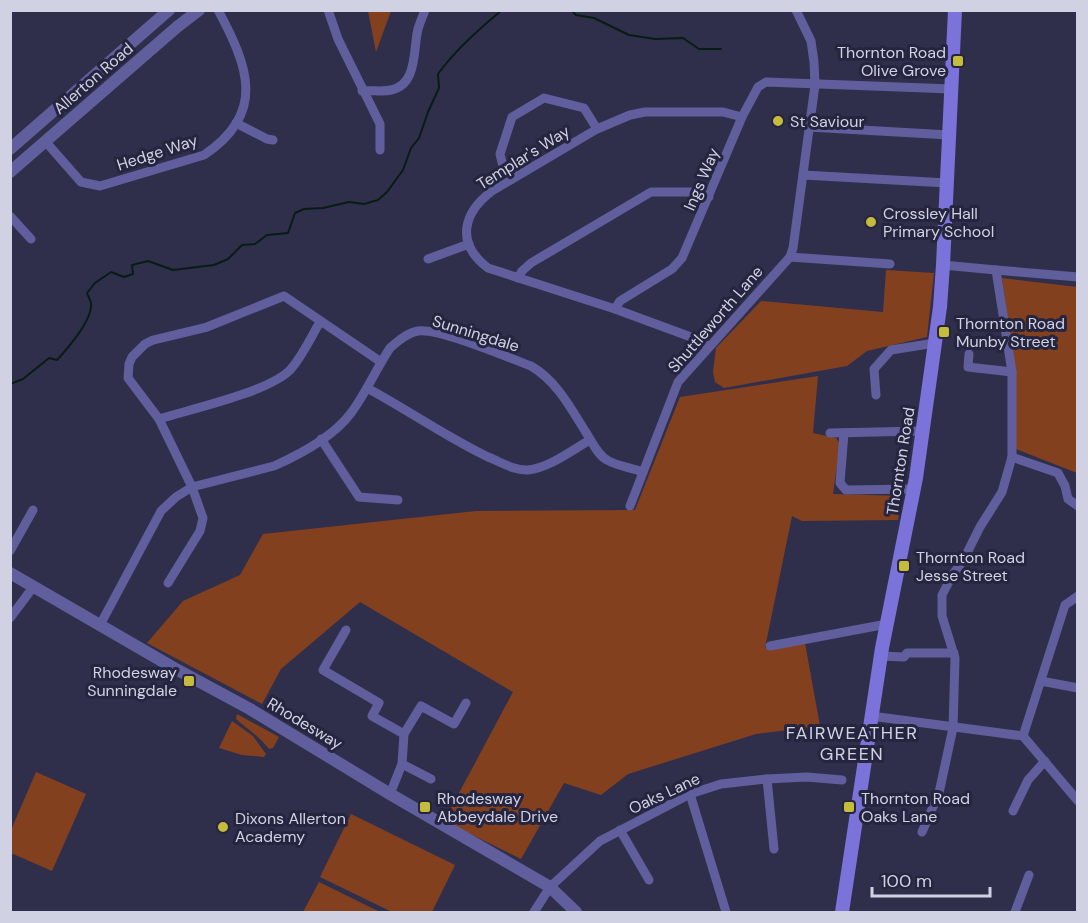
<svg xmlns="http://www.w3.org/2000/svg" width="1088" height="923" viewBox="0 0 1088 923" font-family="'DM Sans',sans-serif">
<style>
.green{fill:#83401f}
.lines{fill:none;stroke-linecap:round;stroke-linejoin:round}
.stream{stroke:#071d14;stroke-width:2}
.minor{stroke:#615e9e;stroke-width:9}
.tertiary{stroke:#615e9e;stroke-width:12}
.secondary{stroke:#7c73da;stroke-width:14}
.poi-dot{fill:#c6bc3c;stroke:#262540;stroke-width:2}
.labels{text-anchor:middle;stroke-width:6;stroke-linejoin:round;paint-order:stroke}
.poi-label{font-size:16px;fill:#d0d1e3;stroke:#262540;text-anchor:start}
.street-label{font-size:16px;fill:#d0d1e3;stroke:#262540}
.neighbourhood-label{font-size:18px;letter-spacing:1.5px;fill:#d0d1e3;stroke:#262540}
</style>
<rect width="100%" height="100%" fill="#302f4b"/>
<g class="green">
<polygon points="368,11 391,11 376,52"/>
<polygon points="886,270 934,273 927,337 867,351 847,366 724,388 715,382 713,372 716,348 761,301 883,312"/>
<polygon points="1002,278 1077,287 1077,473 1016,449 1016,378"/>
<polygon points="818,376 813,433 836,438 840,444 833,494 901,496 898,520 802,521 792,516 765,648 805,643 820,726 756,734 628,774 601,795 564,783 521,859 444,821 513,692 360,602 281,669 262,704 147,643 183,601 240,575 263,534 476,511 635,510 680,397"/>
<path d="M237 714 279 737 273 748 269 749C259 736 247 729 236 719Z"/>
<polygon points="232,721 253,736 266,754 264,757 242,755 219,748"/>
<polygon points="36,772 86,794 52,871 11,853 11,830"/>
<polygon points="351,814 455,865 432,912 392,912 320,877"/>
<polygon points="319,882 380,912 303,912"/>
</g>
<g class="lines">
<g class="stream">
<polyline points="571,10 576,15 594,18 629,35 655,39 683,38 699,49 721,49"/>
<path d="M10 384 23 379 49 358 57 360C68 348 93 319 91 303 90 299 88 296 87 293L95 283 111 272 124 277 133 274 132 265 148 261 173 270 214 265 228 259 242 245 255 244 267 235 288 233 295 213 304 209 323 208 349 202 364 204 378 200 387 192 403 170 411 148 419 138 428 112 439 88 438 74C455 50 479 29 502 10"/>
</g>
<g class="minor">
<polyline points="328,10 338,39 380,124 380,150"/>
<path d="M362 91C371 90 382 92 391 90 418 85 413 48 418 29 420 22 423 16 425 10"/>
<polyline points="236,123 267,139 273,140"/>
<polyline points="809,127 949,135"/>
<path d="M45 141 81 182 100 186 204 155C267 113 248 66 218 10"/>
<polyline points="803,175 947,183"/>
<polyline points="512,179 503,166 500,154 512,117 544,98 584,108 597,129"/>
<polyline points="10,216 31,239"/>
<polyline points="790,257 793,248 815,85 814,62 811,41 796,10"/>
<polyline points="428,259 469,244"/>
<polyline points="996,270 1078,277"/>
<polyline points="518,278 522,271 531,263 651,192 698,192 709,197"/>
<polyline points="615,309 620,301 672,269 682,258 742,117 758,87 766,82 952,89"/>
<path d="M708 346 699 340 615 309 488 268C455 243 463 213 492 191L597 129 630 115 645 112H723L742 117"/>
<polyline points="969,354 968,367 1012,372"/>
<path d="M367 388C408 410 446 437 488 457 501 462 514 471 528 470 549 468 572 450 590 440"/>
<polyline points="876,395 874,369 891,350 935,343"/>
<path d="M159 419C191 409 270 392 291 369 303 355 311 337 320 322"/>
<polyline points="830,433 922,431"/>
<polyline points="844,433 840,483 846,490 914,489"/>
<polyline points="321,439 359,497 398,500"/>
<polyline points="1012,457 1058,473 1065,486 1068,499 1078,506"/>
<polyline points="630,506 678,382 790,257 890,264"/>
<polyline points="10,551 33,510"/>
<polyline points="168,583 200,531 203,518 192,487 159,419 128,378 129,364 132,357 145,344 153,340 207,327 284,296 381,362"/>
<polyline points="10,618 34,586"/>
<path d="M100 625 161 511 176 497 192 487 274 466C301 454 334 436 351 413 366 393 376 369 390 348 398 341 407 333 418 331 439 328 507 357 531 366 557 381 571 409 587 434 593 444 598 455 607 460 617 466 632 468 643 472"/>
<polyline points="346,630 323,670 379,703 372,716 404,734"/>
<polyline points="770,646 887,624"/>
<polyline points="881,656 904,657 907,653 954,653"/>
<polyline points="1041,681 1078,688"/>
<polyline points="871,716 1023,736 1078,801"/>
<polyline points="1023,736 1065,605 1078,596"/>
<polyline points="402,764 431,779"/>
<polyline points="767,779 774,849"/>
<polyline points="390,794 402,764 404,734 421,706 454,724 466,703"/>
<polyline points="690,794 726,912"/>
<polyline points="1013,811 1028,780 1045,761"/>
<polyline points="620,830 649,880"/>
<polyline points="922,832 939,793 953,728 955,658 942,616 942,595 953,574 963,561 980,527 1002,492 1012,457 1012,372 996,270 943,265"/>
<polyline points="534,912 550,887 600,841 690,794 721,784 767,779 807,777 842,780"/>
<polyline points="1015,912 1029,875"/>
</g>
<g class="tertiary">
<polyline points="10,149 169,10"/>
<polyline points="10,172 177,27 199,10"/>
<polyline points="10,573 174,668 250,709 390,794 550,887 576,912"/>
</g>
<polyline class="secondary" points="842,912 882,648 916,478 940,307 943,265 955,10"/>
</g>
<g class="poi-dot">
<rect x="952" y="55" width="12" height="12" rx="3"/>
<circle cx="778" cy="121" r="6"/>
<circle cx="871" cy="222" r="6"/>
<rect x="938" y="326" width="12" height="12" rx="3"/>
<rect x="898" y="560" width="12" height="12" rx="3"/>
<rect x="183" y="675" width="12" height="12" rx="3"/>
<rect x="419" y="801" width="12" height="12" rx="3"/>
<rect x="843" y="801" width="12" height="12" rx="3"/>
<circle cx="223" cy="827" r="6"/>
</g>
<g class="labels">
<g class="poi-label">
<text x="946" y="58" text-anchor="end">Thornton Road<tspan x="946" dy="18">Olive Grove</tspan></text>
<text x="790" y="127">St Saviour</text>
<text x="883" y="219">Crossley Hall<tspan x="883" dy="18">Primary School</tspan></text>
<text x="956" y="329">Thornton Road<tspan x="956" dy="18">Munby Street</tspan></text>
<text x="916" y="563">Thornton Road<tspan x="916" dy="18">Jesse Street</tspan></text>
<text x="177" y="678" text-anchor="end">Rhodesway<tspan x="177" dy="18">Sunningdale</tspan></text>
<text x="437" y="804">Rhodesway<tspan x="437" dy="18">Abbeydale Drive</tspan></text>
<text x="861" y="804">Thornton Road<tspan x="861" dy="18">Oaks Lane</tspan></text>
<text x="235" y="824">Dixons Allerton<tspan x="235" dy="18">Academy</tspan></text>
</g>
<g class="street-label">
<text transform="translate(93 78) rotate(-41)" y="6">Allerton Road</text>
<text transform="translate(157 152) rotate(-18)" y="6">Hedge Way</text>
<text transform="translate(523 157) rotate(-32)" y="6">Templar's Way</text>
<text transform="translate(701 179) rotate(-67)" y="6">Ings Way</text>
<text transform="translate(715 319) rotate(-49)" y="6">Shuttleworth Lane</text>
<text transform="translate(476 333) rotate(17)" y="6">Sunningdale</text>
<text transform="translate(900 461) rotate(-81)" y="6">Thornton Road</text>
<text transform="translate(305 723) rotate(31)" y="6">Rhodesway</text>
<text transform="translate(664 793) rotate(-25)" y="6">Oaks Lane</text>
</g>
<g class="neighbourhood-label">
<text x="852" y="739">FAIRWEATHER<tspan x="852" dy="21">GREEN</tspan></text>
</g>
</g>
<rect width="1088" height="923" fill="none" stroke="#d0d1e3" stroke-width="24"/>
<path d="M872 887v9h118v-9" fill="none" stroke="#d0d1e3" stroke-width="3"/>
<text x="881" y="887" font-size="18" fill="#d0d1e3" stroke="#262540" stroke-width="4.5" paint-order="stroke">100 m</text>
</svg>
